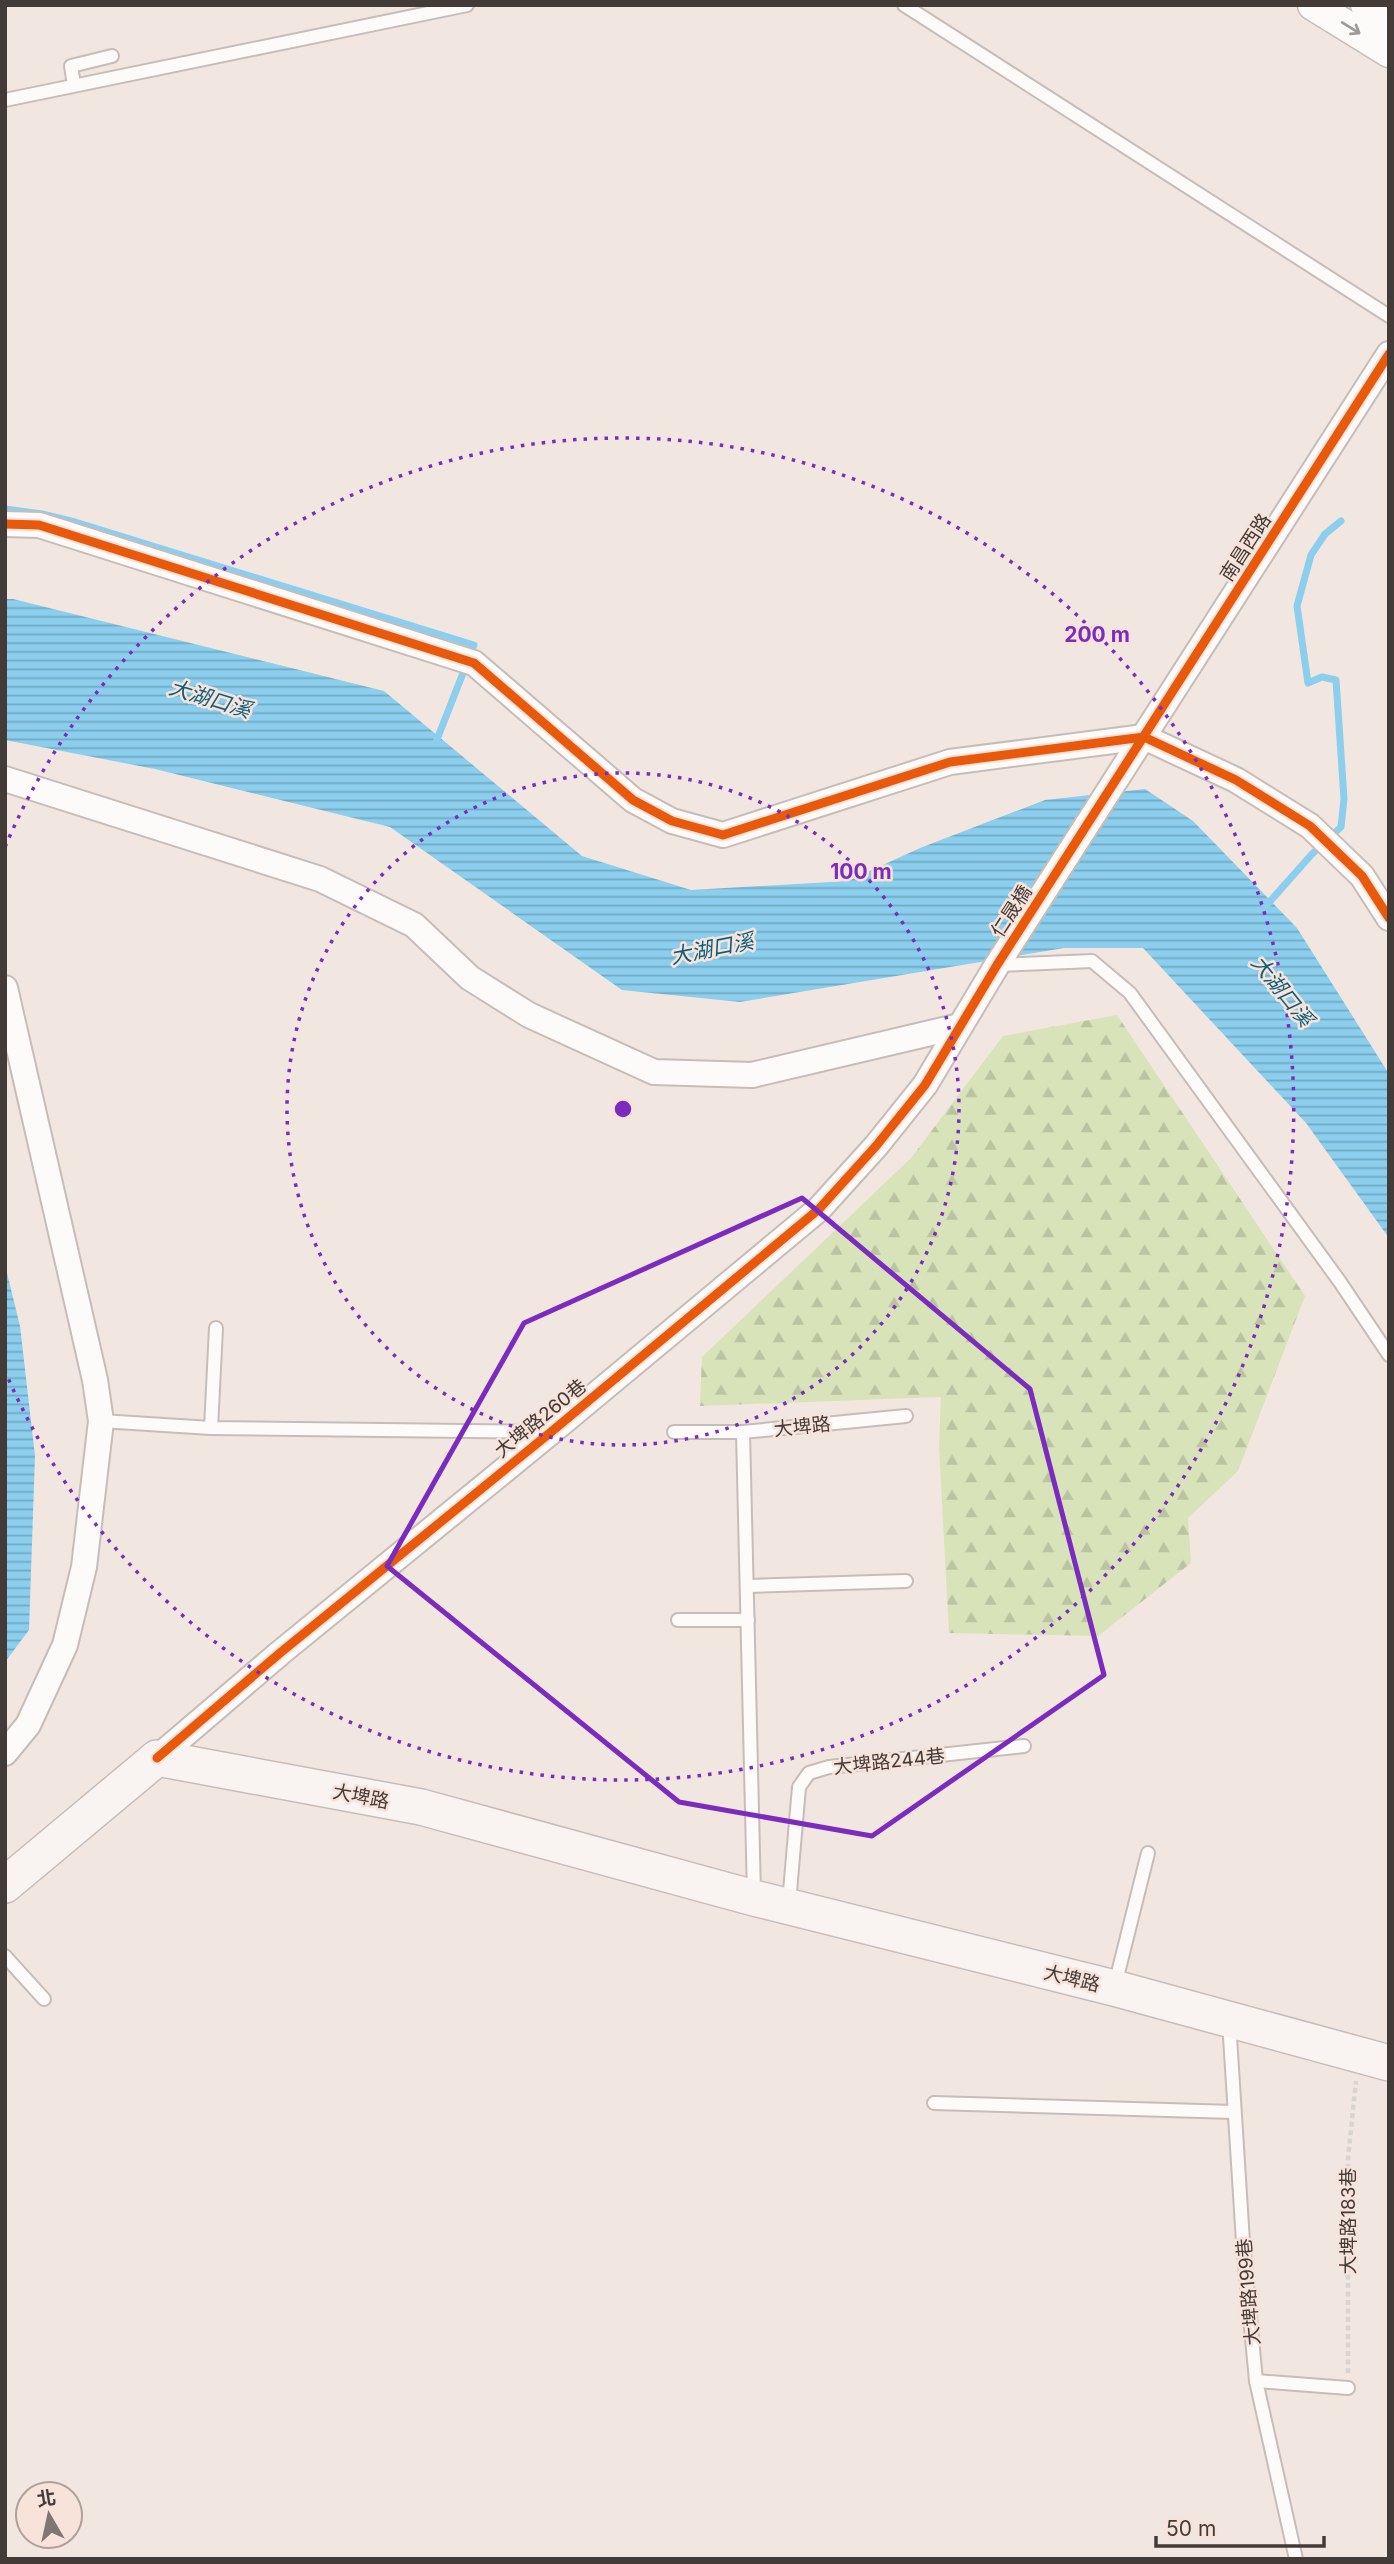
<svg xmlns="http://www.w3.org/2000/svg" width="1394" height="2564" viewBox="0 0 1394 2564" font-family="Inter,'Noto Sans TC',sans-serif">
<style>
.forest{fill:url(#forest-firs)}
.water{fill:url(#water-rules)}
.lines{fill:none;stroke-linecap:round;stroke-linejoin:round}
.stream{stroke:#8bceed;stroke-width:7}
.service-casing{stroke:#c6bdb9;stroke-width:16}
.minor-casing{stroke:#c6bdb9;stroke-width:28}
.tertiary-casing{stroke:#c6bdb9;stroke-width:33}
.secondary-casing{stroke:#c6bdb9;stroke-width:38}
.path{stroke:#d7d4d2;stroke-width:4.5;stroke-dasharray:5 3.5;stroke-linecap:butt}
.service{stroke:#fdfbfa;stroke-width:12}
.minor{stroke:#fdfbfa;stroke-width:24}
.tertiary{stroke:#fdfbfa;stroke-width:30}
.secondary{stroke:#f9f4f2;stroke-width:35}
.cycleway-casing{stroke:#f7e3da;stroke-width:13}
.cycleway{stroke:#e8590c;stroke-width:9}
.oneway{stroke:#a09b98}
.marked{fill:none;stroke:#7b2cbf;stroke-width:5;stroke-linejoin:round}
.ring{fill:none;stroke:#7b2cbf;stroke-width:3.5;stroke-dasharray:3.5 7}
.labels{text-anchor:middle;stroke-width:5;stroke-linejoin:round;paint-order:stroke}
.street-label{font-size:19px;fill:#433b37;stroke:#f7e3da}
.water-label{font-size:21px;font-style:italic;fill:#0c5e7d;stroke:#f7e3da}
.centre{fill:#7b2cbf;stroke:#f7e3da;stroke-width:3.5}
.ring-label{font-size:21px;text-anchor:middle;font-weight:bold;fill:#7b2cbf;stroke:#f7e3da;stroke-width:5;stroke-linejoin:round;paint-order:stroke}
</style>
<defs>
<pattern id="forest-firs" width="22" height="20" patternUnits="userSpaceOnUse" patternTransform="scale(1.75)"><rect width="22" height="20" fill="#d9e3ba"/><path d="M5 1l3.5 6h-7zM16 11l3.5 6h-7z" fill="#bbc4a0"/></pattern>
<pattern id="water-rules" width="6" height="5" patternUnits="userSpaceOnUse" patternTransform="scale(1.75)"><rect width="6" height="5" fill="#8bceed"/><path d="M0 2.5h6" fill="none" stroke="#73a8c1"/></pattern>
</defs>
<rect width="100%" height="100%" fill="#f1e6e0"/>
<polygon class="forest" points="1117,1015 1305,1296 1238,1471 1188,1518 1191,1563 1098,1636 949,1633 939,1447 941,1397 700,1406 702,1357 911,1158 1003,1036"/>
<g class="water">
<polygon points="5,599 13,599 384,691 582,856 691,890 848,881 920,848 1045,800 1145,789 1193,821 1297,928 1389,1074 1389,1238 1306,1123 1143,948 1064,948 740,1002 622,990 390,827 155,769 5,740"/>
<polygon points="5,1265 20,1326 35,1456 29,1630 5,1662"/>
</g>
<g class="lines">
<g class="stream">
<polyline points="5,509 42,514 75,522 474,645 436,742"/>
<polyline points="1265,907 1312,854 1341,827 1344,799 1336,680 1322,677 1308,683 1297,606 1311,555 1325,534 1341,521"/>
</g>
<g class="service-casing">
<g id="service">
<polyline points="904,5 1389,316"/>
<polyline points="74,85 71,66 112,56"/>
<polyline points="5,100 467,5"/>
<polyline points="998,965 1092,961 1130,993 1340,1282 1389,1355"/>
<polyline points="101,1421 211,1428 548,1432"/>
<polyline points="211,1428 216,1328"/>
<polyline points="674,1432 743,1432"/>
<polyline points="748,1586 906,1581"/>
<polyline points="678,1620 748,1620"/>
<polyline points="754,1895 743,1432 906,1416"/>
<polyline points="789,1903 799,1787 809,1773 829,1767 1024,1746"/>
<polyline points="5,1956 44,1999"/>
<polyline points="1115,1985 1148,1853"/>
<polyline points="1229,2021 1243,2242 1256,2381 1296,2559"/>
<polyline points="934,2103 1234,2112"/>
<polyline points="1256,2381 1348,2388"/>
</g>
</g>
<g class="minor-casing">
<g id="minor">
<polyline points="5,524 39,525 474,663 633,800 672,821 723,835 950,762 1144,737 1236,780 1310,826 1362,876 1389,918"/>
<polyline points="5,779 320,879 414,925 470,978 529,1015 654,1072 752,1075 960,1026"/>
<polyline points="5,988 95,1380 101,1421 84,1567 65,1645 28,1725 5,1753"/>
<polyline points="157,1758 280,1653 551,1432 819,1209 876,1146 925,1085 997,965 1389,354"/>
</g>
</g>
<g class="tertiary-casing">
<g id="tertiary">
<polyline points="1313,5 1389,52"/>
<polyline points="1366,5 1389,20"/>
</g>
</g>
<g class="secondary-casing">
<polyline id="secondary" points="5,1885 157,1758 421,1807 754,1898 1114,1988 1389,2063"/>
</g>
<polyline class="path" points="1348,2373 1348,2158 1356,2081"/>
<use href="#service" class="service"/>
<use href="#minor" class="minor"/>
<use href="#tertiary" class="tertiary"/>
<use href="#secondary" class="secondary"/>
<g class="cycleway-casing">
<g id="cycleway">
<polyline points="5,524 39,525 474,663 633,800 672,821 723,835 950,762 1144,737 1236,780 1310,826 1362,876 1389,918"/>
<polyline points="157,1758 280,1653 551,1432 819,1209 876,1146 925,1085 997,965 1389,354"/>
</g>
</g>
<use href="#cycleway" class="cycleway"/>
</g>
<defs><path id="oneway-shaft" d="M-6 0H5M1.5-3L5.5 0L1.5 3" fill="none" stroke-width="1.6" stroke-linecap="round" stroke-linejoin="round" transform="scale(1.75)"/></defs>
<use class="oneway" href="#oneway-shaft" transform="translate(1351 28) rotate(32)"/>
<path class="marked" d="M802 1198 1030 1389 1104 1675 872 1836 679 1802 387 1566 524 1323Z"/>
<g class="ring">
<circle cx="623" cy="1109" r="336"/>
<path d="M5 847A671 671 0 1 1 5 1371"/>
</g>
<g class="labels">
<g class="street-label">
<text transform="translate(1245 547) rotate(-57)" y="7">南昌西路</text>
<text transform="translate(1011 911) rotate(-57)" y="7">仁晟橋</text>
<text transform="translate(540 1418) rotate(-39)" y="7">大埤路260巷</text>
<text transform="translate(802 1426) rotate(-6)" y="7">大埤路</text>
<text transform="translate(889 1761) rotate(-6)" y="7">大埤路244巷</text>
<text transform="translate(361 1796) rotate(11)" y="7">大埤路</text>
<text transform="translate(1072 1978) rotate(14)" y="7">大埤路</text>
<text transform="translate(1348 2221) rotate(-90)" y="7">大埤路183巷</text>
<text transform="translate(1248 2292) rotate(-95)" y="7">大埤路199巷</text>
</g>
<g class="water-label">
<text transform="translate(210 699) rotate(17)" y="7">大湖口溪</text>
<text transform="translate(712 949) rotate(-11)" y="7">大湖口溪</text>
<text transform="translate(1282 991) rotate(51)" y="7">大湖口溪</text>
</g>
</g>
<circle cx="623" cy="1109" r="10" class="centre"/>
<g class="ring-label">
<text x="1097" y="642">200 m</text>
<text x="861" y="879">100 m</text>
</g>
<rect width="1394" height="2564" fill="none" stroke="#433b37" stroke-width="14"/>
<g transform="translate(49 2515) rotate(351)"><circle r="33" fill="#f7e3da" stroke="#afa099" stroke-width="2"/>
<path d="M0-5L12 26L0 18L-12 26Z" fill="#807772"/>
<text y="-10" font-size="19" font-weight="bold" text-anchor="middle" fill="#433b37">北</text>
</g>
<path d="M1156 2536v10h168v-10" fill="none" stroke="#433b37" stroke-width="3.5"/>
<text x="1166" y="2536" font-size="21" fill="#433b37" stroke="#f7e3da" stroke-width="5" paint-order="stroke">50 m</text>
</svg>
